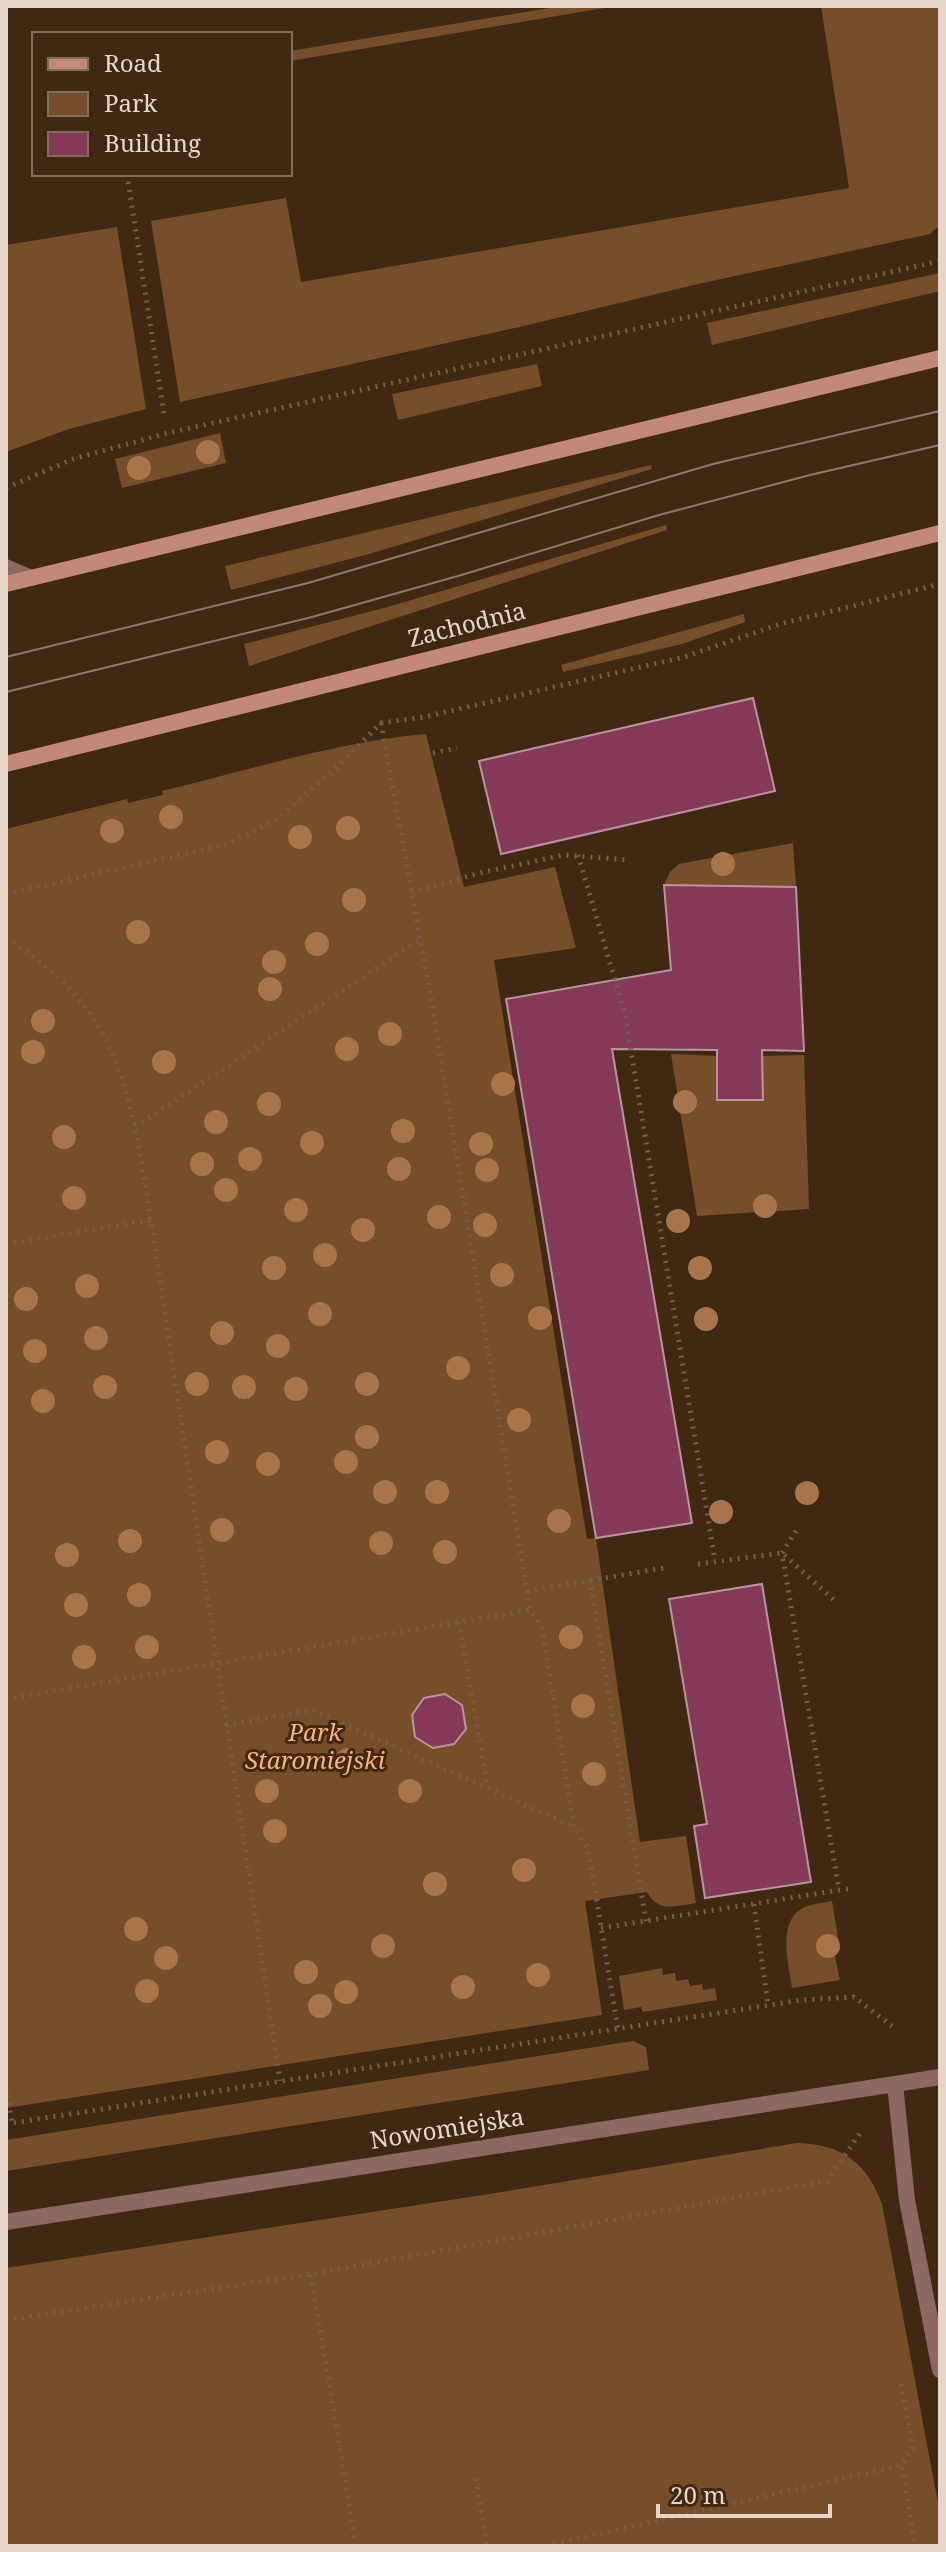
<svg xmlns="http://www.w3.org/2000/svg" width="946" height="2552" viewBox="0 0 946 2552" font-family="'Noto Serif',serif">
<style>
.green{fill:#774e2a}
.building{fill:#853959;stroke:#ba93a0;stroke-width:2}
.lines{fill:none;stroke-linecap:round;stroke-linejoin:round}
.path{stroke:#745e4b;stroke-width:5;stroke-dasharray:2 6;stroke-linecap:butt}
.service{stroke:#8d6860;stroke-width:16}
.minor{stroke:#8d6860;stroke-width:16}
.tertiary{stroke:#8d6860;stroke-width:16}
.secondary{stroke:#c2887b;stroke-width:16}
.tram{stroke:#8e7968;stroke-width:2}
.tree{fill:#a7744b}
.labels{text-anchor:middle;stroke-width:6;stroke-linejoin:round;paint-order:stroke}
.street-label{font-size:24px;fill:#e6d6c9;stroke:#412813}
.park-label{font-size:24px;font-style:italic;fill:#fab378;stroke:#412813}
</style>
<rect width="100%" height="100%" fill="#412813"/>
<g class="green">
<polygon points="562,6 616,6 290,61 290,51"/>
<polygon points="821,6 940,6 940,225 930,234 698,284 528,325 180,402 151,221 286,198 301,282 849,188"/>
<polygon points="117,227 146,409 69,429 6,452 6,245"/>
<polygon points="940,273 940,291 712,345 707,323"/>
<polygon points="537,364 542,386 398,420 392,394"/>
<polygon points="220,433 226,463 122,488 115,459"/>
<polygon points="651,465 652,469 369,554 231,590 225,566"/>
<polygon points="666,525 667,530 249,666 244,644 384,608"/>
<polygon points="744,614 745,622 682,644 563,672 561,665"/>
<path d="M426 734 464 887 555 867 576 948 494 960 587 1539 596 1538 640 1842 686 1836 696 1903C676 1906 658 1913 647 1892L585 1901 602 2015 6 2108V829L127 799 128 803 163 795 162 791C249 770 337 742 426 734Z"/>
<polygon points="793,843 796,887 664,885 670,872 679,864"/>
<polygon points="671,1054 717,1056 718,1100 763,1100 762,1056 804,1055 809,1209 697,1216"/>
<path d="M832 1901 840 1950 834 1952 840 1980 792 1988C789 1965 777 1924 801 1909 809 1904 822 1903 832 1901Z"/>
<polygon points="662,1968 663,1975 675,1973 676,1981 688,1979 690,1986 702,1984 703,1990 715,1988 717,2000 643,2012 641,2007 624,2010 619,1976"/>
<polygon points="633,2041 646,2047 649,2070 6,2171 6,2140"/>
<path d="M797 2143C842 2144 867 2163 882 2204L940 2514V2546H6V2268L496 2193Z"/>
</g>
<g class="building">
<polygon points="753,698 775,791 501,854 479,761"/>
<polygon points="664,885 796,887 804,1051 762,1050 763,1100 717,1100 717,1050 612,1049 692,1523 596,1538 506,999 671,970"/>
<polygon points="762,1584 811,1882 705,1898 694,1826 707,1824 669,1599"/>
<polygon points="445,1694 462,1705 466,1729 454,1744 433,1748 415,1737 412,1715 424,1698"/>
</g>
<g class="lines">
<g class="path">
<polyline points="127,174 164,414"/>
<polyline points="6,488 73,459 168,433 940,261"/>
<polyline points="381,723 430,992 530,1610 542,1627 574,1827 588,1848 618,2029"/>
<polyline points="433,753 457,748"/>
<polyline points="578,855 625,1014 715,1561"/>
<polyline points="411,892 484,872 564,855 630,860"/>
<polyline points="6,894 228,844 279,818 333,771 381,723 424,717 684,657 780,624 940,584"/>
<path d="M6 938C125 1014 129 1091 151 1220L280 2081"/>
<polyline points="135,1127 421,939"/>
<polyline points="6,1244 151,1220"/>
<polyline points="796,1531 782,1553 839,1890"/>
<polyline points="698,1564 782,1553 835,1601"/>
<polyline points="590,1580 646,1921"/>
<polyline points="527,1591 664,1568"/>
<polyline points="459,1622 488,1788"/>
<polyline points="6,1699 530,1610"/>
<polyline points="226,1725 313,1710 574,1827"/>
<polyline points="754,1904 768,2005"/>
<polyline points="601,1928 853,1888"/>
<polyline points="6,2087 12,2123"/>
<polyline points="6,2124 802,2000 854,1997 892,2026"/>
<polyline points="311,2275 356,2546"/>
<polyline points="6,2320 311,2274 827,2181 860,2133"/>
<polyline points="901,2384 913,2448 902,2465 915,2546"/>
<polyline points="476,2479 487,2546"/>
<polyline points="546,2546 902,2465"/>
</g>
<polyline class="service" points="6,567 31,578"/>
<polyline class="minor" points="895,2084 907,2200 940,2370"/>
<polyline class="tertiary" points="6,2222 940,2077"/>
<g class="secondary">
<polyline points="6,584 940,358"/>
<polyline points="6,764 940,533"/>
</g>
<g class="tram">
<polyline points="6,657 308,583 713,464 940,411"/>
<polyline points="6,692 312,617 458,576 659,515 810,475 940,445"/>
</g>
</g>
<g class="tree">
<circle cx="208" cy="452" r="12"/>
<circle cx="139" cy="468" r="12"/>
<circle cx="171" cy="817" r="12"/>
<circle cx="348" cy="828" r="12"/>
<circle cx="112" cy="831" r="12"/>
<circle cx="300" cy="837" r="12"/>
<circle cx="723" cy="864" r="12"/>
<circle cx="354" cy="900" r="12"/>
<circle cx="138" cy="932" r="12"/>
<circle cx="317" cy="944" r="12"/>
<circle cx="274" cy="962" r="12"/>
<circle cx="270" cy="989" r="12"/>
<circle cx="43" cy="1021" r="12"/>
<circle cx="390" cy="1034" r="12"/>
<circle cx="347" cy="1049" r="12"/>
<circle cx="33" cy="1052" r="12"/>
<circle cx="164" cy="1062" r="12"/>
<circle cx="503" cy="1084" r="12"/>
<circle cx="685" cy="1102" r="12"/>
<circle cx="269" cy="1104" r="12"/>
<circle cx="216" cy="1122" r="12"/>
<circle cx="403" cy="1131" r="12"/>
<circle cx="64" cy="1137" r="12"/>
<circle cx="312" cy="1143" r="12"/>
<circle cx="481" cy="1144" r="12"/>
<circle cx="250" cy="1159" r="12"/>
<circle cx="202" cy="1164" r="12"/>
<circle cx="399" cy="1169" r="12"/>
<circle cx="487" cy="1170" r="12"/>
<circle cx="226" cy="1190" r="12"/>
<circle cx="74" cy="1198" r="12"/>
<circle cx="765" cy="1206" r="12"/>
<circle cx="296" cy="1210" r="12"/>
<circle cx="439" cy="1217" r="12"/>
<circle cx="678" cy="1221" r="12"/>
<circle cx="485" cy="1225" r="12"/>
<circle cx="363" cy="1230" r="12"/>
<circle cx="325" cy="1255" r="12"/>
<circle cx="274" cy="1268" r="12"/>
<circle cx="700" cy="1268" r="12"/>
<circle cx="502" cy="1275" r="12"/>
<circle cx="87" cy="1286" r="12"/>
<circle cx="26" cy="1299" r="12"/>
<circle cx="320" cy="1314" r="12"/>
<circle cx="540" cy="1318" r="12"/>
<circle cx="706" cy="1319" r="12"/>
<circle cx="222" cy="1333" r="12"/>
<circle cx="96" cy="1338" r="12"/>
<circle cx="278" cy="1346" r="12"/>
<circle cx="35" cy="1351" r="12"/>
<circle cx="458" cy="1368" r="12"/>
<circle cx="197" cy="1384" r="12"/>
<circle cx="367" cy="1384" r="12"/>
<circle cx="105" cy="1387" r="12"/>
<circle cx="244" cy="1387" r="12"/>
<circle cx="296" cy="1389" r="12"/>
<circle cx="43" cy="1401" r="12"/>
<circle cx="519" cy="1420" r="12"/>
<circle cx="367" cy="1437" r="12"/>
<circle cx="217" cy="1452" r="12"/>
<circle cx="346" cy="1462" r="12"/>
<circle cx="268" cy="1464" r="12"/>
<circle cx="385" cy="1492" r="12"/>
<circle cx="437" cy="1492" r="12"/>
<circle cx="807" cy="1493" r="12"/>
<circle cx="721" cy="1512" r="12"/>
<circle cx="559" cy="1521" r="12"/>
<circle cx="222" cy="1530" r="12"/>
<circle cx="130" cy="1541" r="12"/>
<circle cx="381" cy="1543" r="12"/>
<circle cx="445" cy="1552" r="12"/>
<circle cx="67" cy="1555" r="12"/>
<circle cx="139" cy="1595" r="12"/>
<circle cx="76" cy="1605" r="12"/>
<circle cx="571" cy="1637" r="12"/>
<circle cx="147" cy="1647" r="12"/>
<circle cx="84" cy="1657" r="12"/>
<circle cx="583" cy="1706" r="12"/>
<circle cx="348" cy="1760" r="12"/>
<circle cx="594" cy="1774" r="12"/>
<circle cx="267" cy="1791" r="12"/>
<circle cx="410" cy="1791" r="12"/>
<circle cx="275" cy="1831" r="12"/>
<circle cx="524" cy="1870" r="12"/>
<circle cx="435" cy="1884" r="12"/>
<circle cx="136" cy="1929" r="12"/>
<circle cx="383" cy="1946" r="12"/>
<circle cx="828" cy="1946" r="12"/>
<circle cx="166" cy="1958" r="12"/>
<circle cx="306" cy="1972" r="12"/>
<circle cx="538" cy="1975" r="12"/>
<circle cx="463" cy="1987" r="12"/>
<circle cx="147" cy="1991" r="12"/>
<circle cx="346" cy="1992" r="12"/>
<circle cx="320" cy="2006" r="12"/>
</g>
<g class="labels">
<g class="street-label">
<text transform="translate(467 625) rotate(-14)" y="8">Zachodnia</text>
<text transform="translate(447 2129) rotate(-9)" y="8">Nowomiejska</text>
</g>
<g class="park-label">
<text x="315" y="1741">Park<tspan x="315" dy="28">Staromiejski</tspan></text>
</g>
</g>
<rect width="946" height="2552" fill="none" stroke="#e6d6c9" stroke-width="16"/>
<rect x="32" y="32" width="260" height="144" fill="#412813" stroke="#836e5c" stroke-width="2"/>
<rect x="48" y="58" width="40" height="12" fill="#c2887b" stroke="#836e5c" stroke-width="2"/>
<text x="104" y="72" font-size="24" fill="#e6d6c9">Road</text>
<rect x="48" y="92" width="40" height="24" fill="#774e2a" stroke="#836e5c" stroke-width="2"/>
<text x="104" y="112" font-size="24" fill="#e6d6c9">Park</text>
<rect x="48" y="132" width="40" height="24" fill="#853959" stroke="#836e5c" stroke-width="2"/>
<text x="104" y="152" font-size="24" fill="#e6d6c9">Building</text>
<path d="M658 2504v12h172v-12" fill="none" stroke="#e6d6c9" stroke-width="4"/>
<text x="670" y="2504" font-size="24" fill="#e6d6c9" stroke="#412813" stroke-width="6" paint-order="stroke">20 m</text>
</svg>
